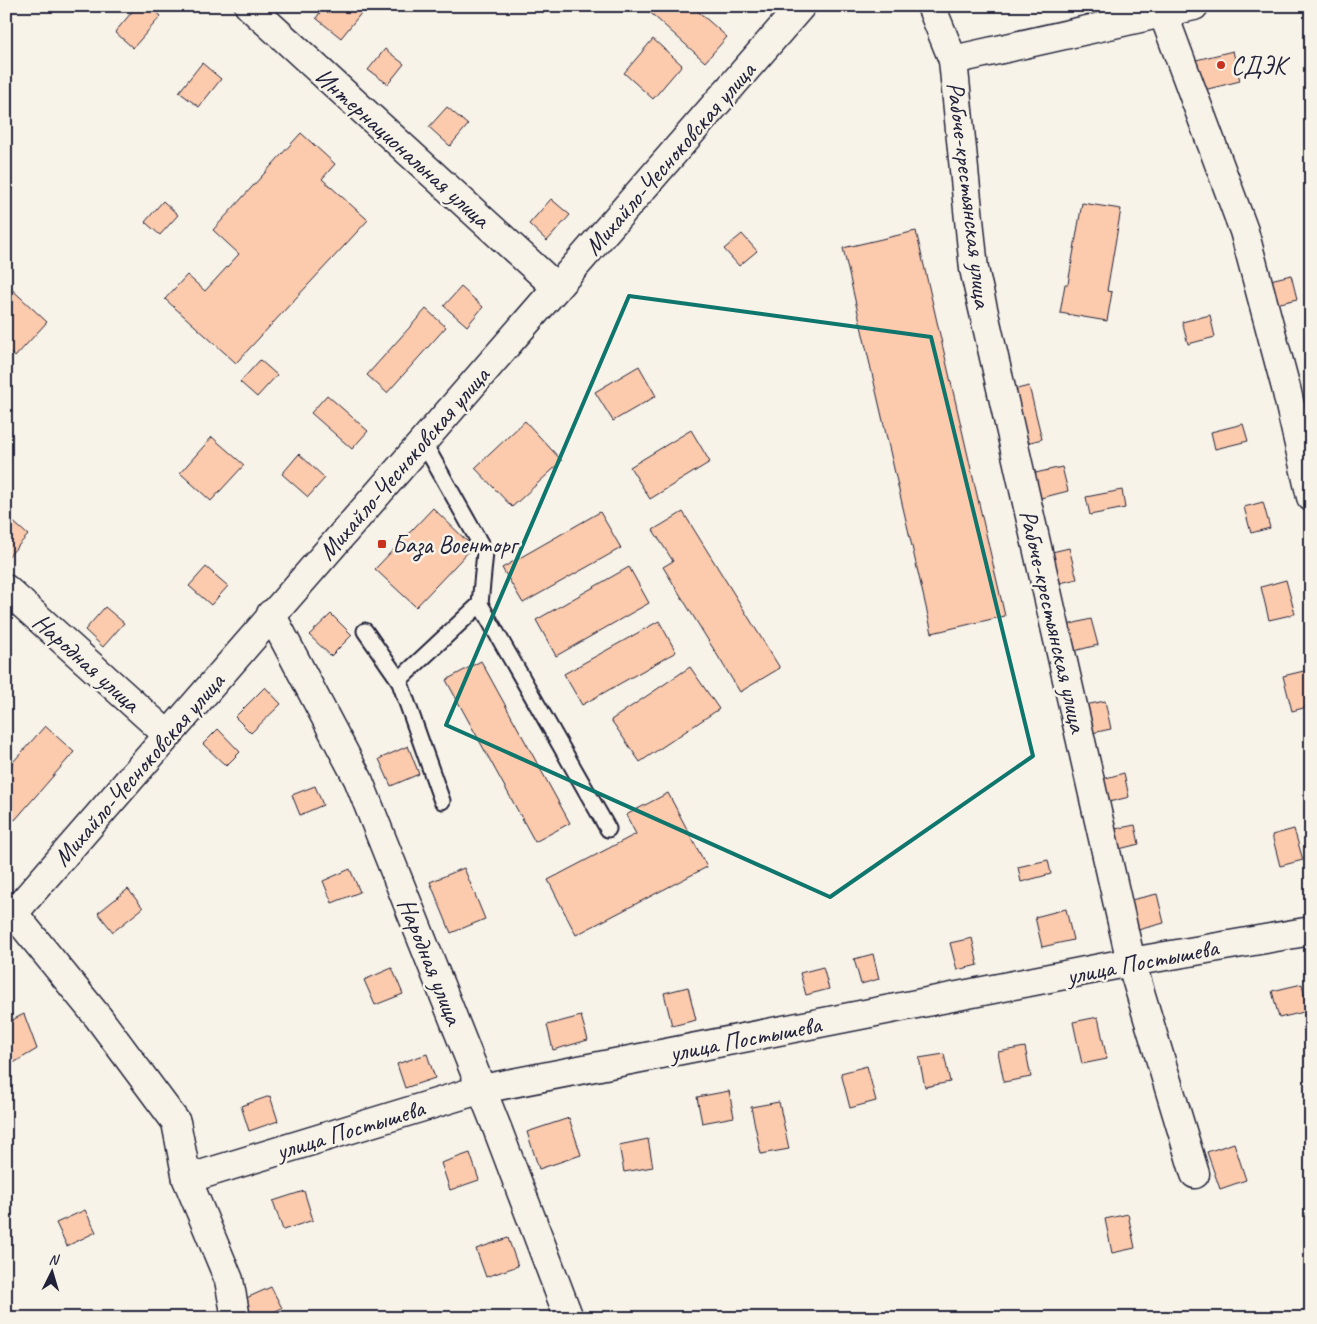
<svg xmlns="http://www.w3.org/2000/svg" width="1317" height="1324" viewBox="0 0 1317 1324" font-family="Caveat,sans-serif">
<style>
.building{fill:#fccaac;stroke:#22223b}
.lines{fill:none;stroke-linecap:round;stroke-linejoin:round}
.service-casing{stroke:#22223b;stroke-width:19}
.minor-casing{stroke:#22223b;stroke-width:31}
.secondary-casing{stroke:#22223b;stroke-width:31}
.service{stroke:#f7f3e8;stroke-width:15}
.minor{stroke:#f7f3e8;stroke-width:28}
.secondary{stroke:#f7f3e8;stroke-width:28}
.marked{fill:none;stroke:#0f766e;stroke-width:4;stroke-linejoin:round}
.poi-dot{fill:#c8321e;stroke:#f7f3e8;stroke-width:2}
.labels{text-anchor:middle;stroke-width:5;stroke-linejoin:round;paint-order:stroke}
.poi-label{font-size:25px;fill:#22223b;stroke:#f7f3e8;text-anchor:start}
.street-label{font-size:25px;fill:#22223b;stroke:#f7f3e8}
</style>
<rect width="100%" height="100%" fill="#f7f3e8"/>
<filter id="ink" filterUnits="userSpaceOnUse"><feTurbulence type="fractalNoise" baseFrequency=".02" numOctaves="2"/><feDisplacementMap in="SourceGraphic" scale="10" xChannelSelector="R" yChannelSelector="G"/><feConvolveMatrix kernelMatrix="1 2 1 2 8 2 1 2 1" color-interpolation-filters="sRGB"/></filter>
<g filter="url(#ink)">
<g class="building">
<polygon points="137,6 149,6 161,16 133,48 115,32"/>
<polygon points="325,6 354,6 362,12 341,38 316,18"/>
<polygon points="643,6 692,6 727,37 705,62"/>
<polygon points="653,39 682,65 653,99 624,73"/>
<polygon points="385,49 404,64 388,84 368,70"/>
<polygon points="1233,51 1240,81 1204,90 1196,60"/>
<polygon points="202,63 221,79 199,107 179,92"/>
<polygon points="447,107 468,125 450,146 429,127"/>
<polygon points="301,133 335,164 322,179 368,220 236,363 165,299 187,275 205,291 239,254 213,230"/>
<polygon points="551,199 570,215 547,241 529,224"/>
<polygon points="163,201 178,215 160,235 145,222"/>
<polygon points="1082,203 1121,209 1107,291 1112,292 1107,321 1060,313 1065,284 1068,284"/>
<polygon points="916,231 1005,616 932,633 843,248"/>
<polygon points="742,234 757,251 739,266 724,249"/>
<polygon points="1291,275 1297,299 1268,306 1262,282"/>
<polygon points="6,284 47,322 15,357 6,349"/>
<polygon points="461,287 483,307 467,326 444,306"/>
<polygon points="426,309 446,327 387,393 367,375"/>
<polygon points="1210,315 1215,337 1188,344 1182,322"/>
<polygon points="260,360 277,375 257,397 240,382"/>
<polygon points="639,366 656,396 613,421 595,392"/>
<polygon points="1029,386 1042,439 1023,444 1009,391"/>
<polygon points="327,395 368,431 352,449 311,413"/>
<polygon points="525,421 562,461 512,507 475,468"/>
<polygon points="1243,424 1248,441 1215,449 1211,432"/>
<polygon points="691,430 710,462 650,499 630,467"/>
<polygon points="212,437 244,465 211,501 180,473"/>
<polygon points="299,454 325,478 308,497 282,474"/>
<polygon points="1062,467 1068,491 1037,499 1031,474"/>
<polygon points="1122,490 1125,508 1090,515 1086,497"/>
<polygon points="1263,502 1270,528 1251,533 1244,507"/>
<polygon points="433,508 473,547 416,607 375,569"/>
<polygon points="600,512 621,548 523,603 502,568"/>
<polygon points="683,512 780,668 740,692 663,567 673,561 653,530"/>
<polygon points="9,518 28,535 8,557 6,555 6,521"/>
<polygon points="1069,548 1077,579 1056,584 1048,553"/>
<polygon points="206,567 228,586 211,605 189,586"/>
<polygon points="629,567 649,603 556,656 536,620"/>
<polygon points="1286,580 1295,614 1269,620 1261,587"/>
<polygon points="105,607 124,623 103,647 85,630"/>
<polygon points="331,614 352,635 331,656 309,635"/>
<polygon points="1091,619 1098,645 1070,652 1063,626"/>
<polygon points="659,621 676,652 582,705 564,674"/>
<polygon points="481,661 570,823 535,842 446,680"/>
<polygon points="690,667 719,709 640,762 611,720"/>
<polygon points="1308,670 1311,681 1311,706 1292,711 1283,676"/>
<polygon points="265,687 281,704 251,733 235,717"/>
<polygon points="1105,701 1111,729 1092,733 1085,705"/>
<polygon points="45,726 74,752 15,820 6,812 6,770"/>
<polygon points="218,729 240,752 226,766 203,744"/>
<polygon points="408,746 419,774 391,786 379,759"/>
<polygon points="1124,773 1129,797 1105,803 1099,780"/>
<polygon points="315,786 323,805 300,815 292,795"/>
<polygon points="668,793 707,867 576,935 548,880 636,834 626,815"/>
<polygon points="1135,825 1139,844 1115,850 1110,830"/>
<polygon points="1294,829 1303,860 1280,866 1272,835"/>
<polygon points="1048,860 1051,874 1021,882 1018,867"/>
<polygon points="464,868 485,919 451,933 430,882"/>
<polygon points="350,869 360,892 332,903 323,881"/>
<polygon points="128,889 143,908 113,932 98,913"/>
<polygon points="1157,894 1164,923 1138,930 1131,900"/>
<polygon points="1066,909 1073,940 1042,947 1035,917"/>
<polygon points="972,938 978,965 957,970 950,943"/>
<polygon points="873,954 879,979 861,984 854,959"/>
<polygon points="823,967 829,989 806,995 800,973"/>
<polygon points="392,968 403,994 375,1005 364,980"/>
<polygon points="1302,984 1308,1011 1279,1018 1272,991"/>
<polygon points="688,987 696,1020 672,1026 664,993"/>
<polygon points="24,1014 37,1049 10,1065 6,1057 6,1023"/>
<polygon points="581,1016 588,1040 553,1050 547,1025"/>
<polygon points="1098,1017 1107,1059 1082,1064 1073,1022"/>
<polygon points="1025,1047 1031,1077 1004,1082 998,1052"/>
<polygon points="427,1054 435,1078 405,1088 397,1064"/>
<polygon points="944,1054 950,1082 925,1087 919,1058"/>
<polygon points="867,1066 876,1101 850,1108 841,1073"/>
<polygon points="729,1091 734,1117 702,1123 697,1097"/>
<polygon points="270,1096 278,1121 249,1131 241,1106"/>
<polygon points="779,1102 789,1149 761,1154 751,1107"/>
<polygon points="569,1118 581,1155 539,1169 527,1132"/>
<polygon points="648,1139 653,1167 624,1172 619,1145"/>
<polygon points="1234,1143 1246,1180 1220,1189 1207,1152"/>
<polygon points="470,1153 479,1180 450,1190 441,1163"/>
<polygon points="304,1191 313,1220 283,1230 273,1201"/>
<polygon points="85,1210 96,1232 67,1246 56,1223"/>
<polygon points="1128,1214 1135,1248 1112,1253 1105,1219"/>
<polygon points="508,1238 518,1266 486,1277 476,1249"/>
<polygon points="271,1287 282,1308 261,1318 251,1318 242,1300"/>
</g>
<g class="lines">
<g class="service-casing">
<g id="service">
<polyline points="422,440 485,552 480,604 608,829"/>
<polyline points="365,631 399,680 442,801"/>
<polyline points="399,680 480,604"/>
</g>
</g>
<g class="minor-casing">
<g id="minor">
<polyline points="249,6 556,287"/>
<polyline points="931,6 953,60 1194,6"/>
<polyline points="1163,13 1244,231 1286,388 1311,497"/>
<polyline points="953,60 974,269 1131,962 1195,1174"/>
<polyline points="6,589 168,735"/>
<polyline points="271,614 358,779 497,1128 569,1318"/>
<polyline points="14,914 98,1017 176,1122 187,1179 229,1280 236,1318"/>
<polyline points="187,1179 482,1089 1131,962 1311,931"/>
</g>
</g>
<g class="secondary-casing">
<polyline id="secondary" points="6,922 801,6"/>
</g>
<use href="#service" class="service"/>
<use href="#minor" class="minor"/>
<use href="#secondary" class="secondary"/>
</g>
</g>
<path class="marked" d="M629 296 931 337 1033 756 830 897 446 725Z"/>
<g class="poi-dot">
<circle cx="1221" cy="65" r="5"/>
<rect x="377" y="539" width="10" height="10" rx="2.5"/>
</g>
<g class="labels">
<g class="poi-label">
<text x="1231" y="74">СДЭК</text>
<text x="392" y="553">База Военторг</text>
</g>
<g class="street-label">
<text transform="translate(403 147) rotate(42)" y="9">Интернациональная улица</text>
<text transform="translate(669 158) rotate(-49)" y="9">Михайло-Чесноковская улица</text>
<text transform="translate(970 195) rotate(83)" y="9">Рабоче-крестьянская улица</text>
<text transform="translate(403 463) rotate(-49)" y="9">Михайло-Чесноковская улица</text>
<text transform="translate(1054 621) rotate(77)" y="9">Рабоче-крестьянская улица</text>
<text transform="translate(87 662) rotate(42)" y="9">Народная улица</text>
<text transform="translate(138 769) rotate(-49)" y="9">Михайло-Чесноковская улица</text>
<text transform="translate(431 961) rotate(68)" y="9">Народная улица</text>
<text transform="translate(1142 961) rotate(-11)" y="9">улица Постышева</text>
<text transform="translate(745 1038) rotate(-11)" y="9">улица Постышева</text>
<text transform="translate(350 1129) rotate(-17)" y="9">улица Постышева</text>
</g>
</g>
<rect width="1317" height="1324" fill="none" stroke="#f7f3e8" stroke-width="25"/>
<rect x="12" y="12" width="1292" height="1299" fill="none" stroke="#22223b" stroke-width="2" filter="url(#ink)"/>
<g transform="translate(52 1272) rotate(5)" stroke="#f7f3e8" stroke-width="4" paint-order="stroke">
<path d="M0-4L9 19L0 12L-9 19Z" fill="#22223b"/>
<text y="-8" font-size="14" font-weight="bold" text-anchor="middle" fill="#22223b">N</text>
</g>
</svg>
